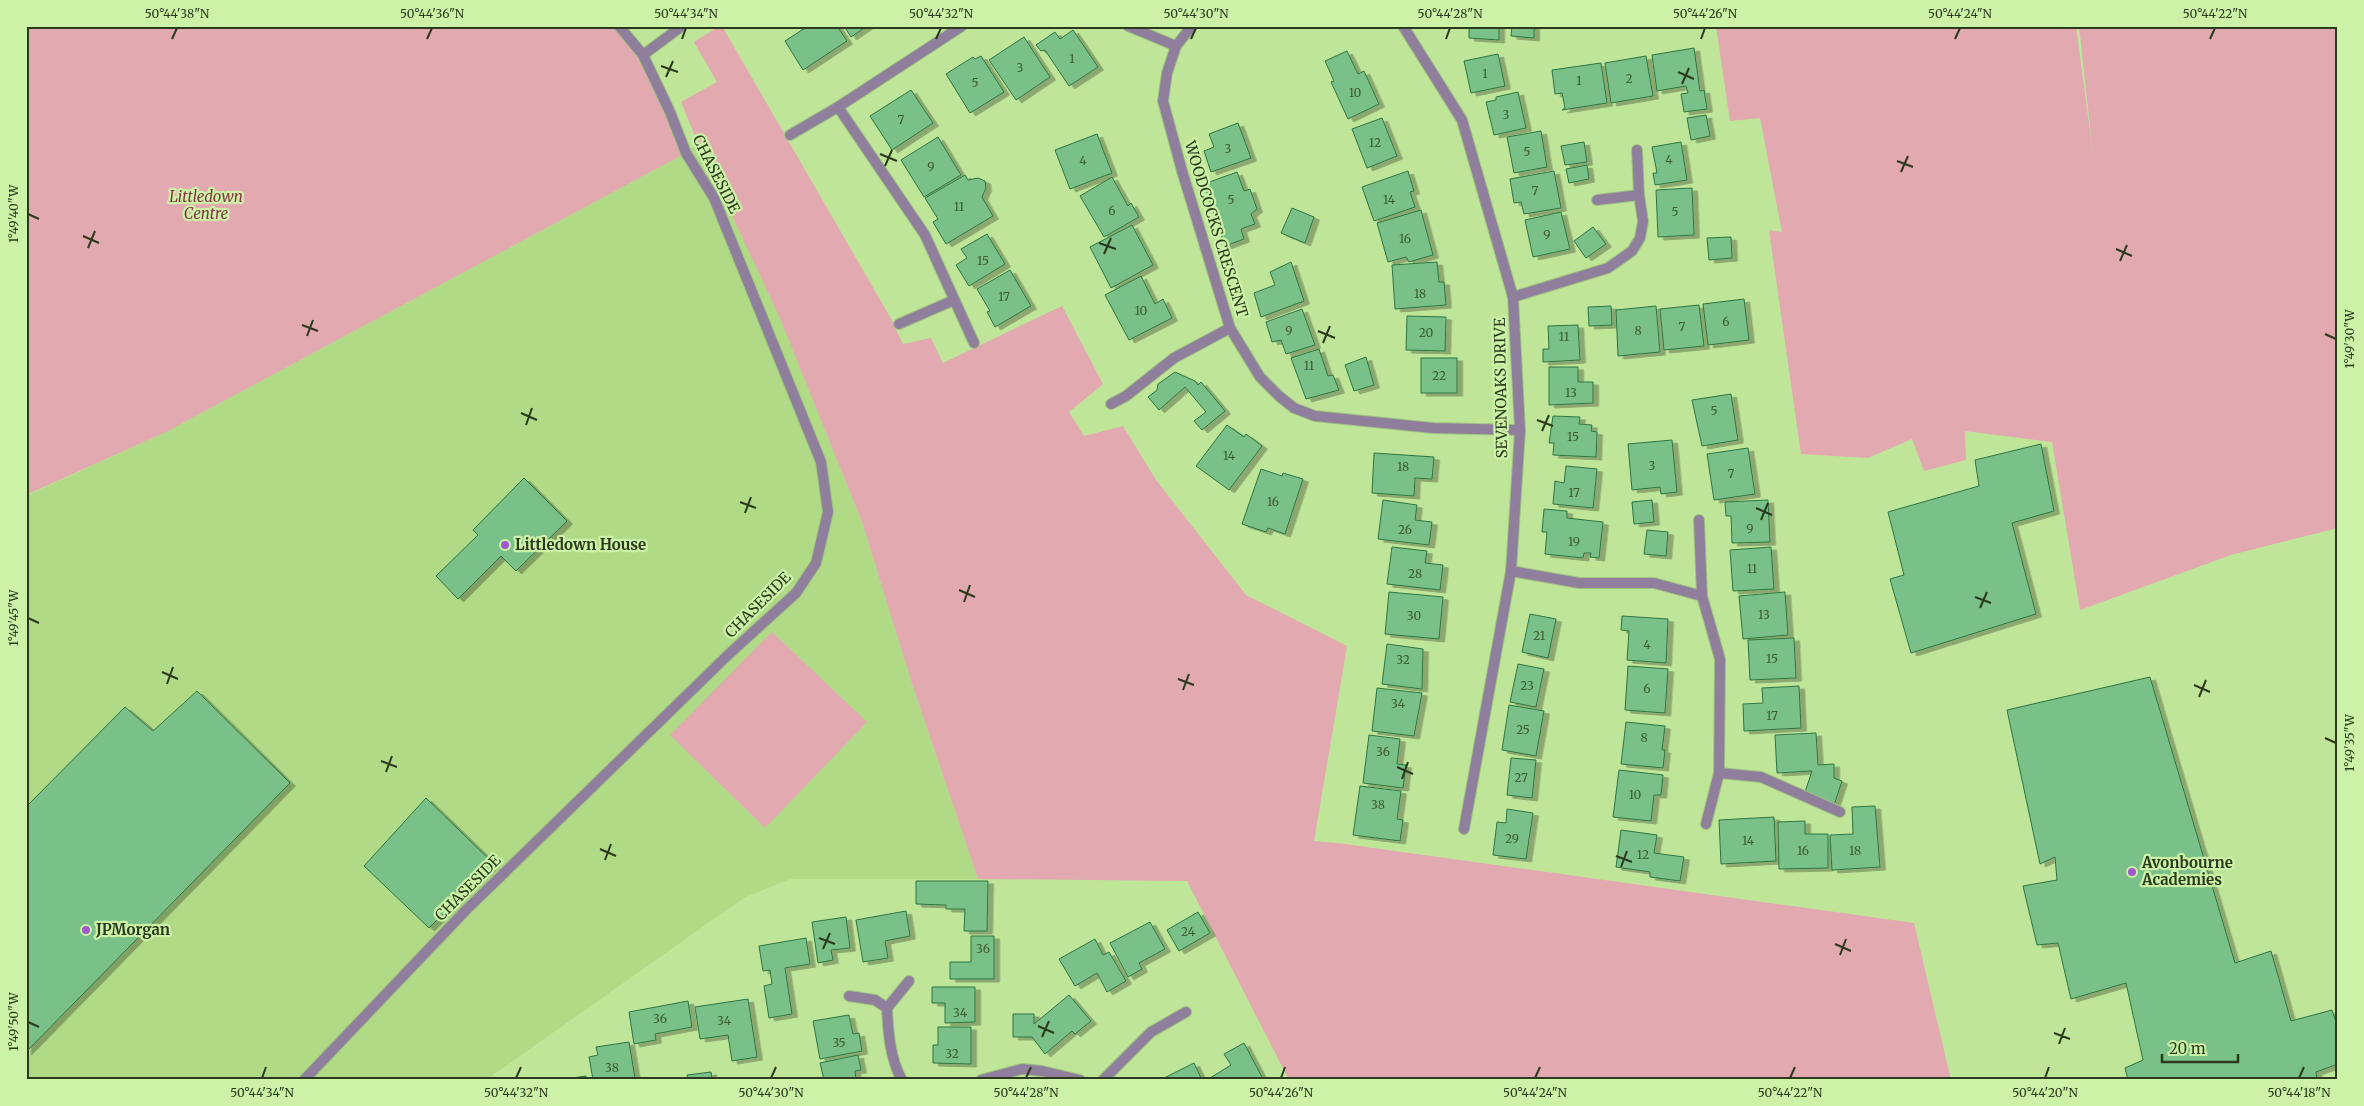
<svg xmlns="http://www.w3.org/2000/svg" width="2364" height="1106" viewBox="0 0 2364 1106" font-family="Merriweather,serif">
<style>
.built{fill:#b1da87}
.green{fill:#e2a9b0}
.building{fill:#79c089;stroke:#2e7542;filter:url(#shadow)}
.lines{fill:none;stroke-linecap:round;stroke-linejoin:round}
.street-casing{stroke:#a1c380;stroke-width:12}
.street{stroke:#8f7f9c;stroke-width:10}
.ticks{fill:none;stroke:#2b3a1c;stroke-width:2}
.poi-dot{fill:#9f58cd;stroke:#cbf2a6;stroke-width:2}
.labels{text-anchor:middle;stroke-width:4.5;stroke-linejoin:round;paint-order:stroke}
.number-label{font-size:12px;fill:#3e5c37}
.street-label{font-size:15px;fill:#2b3a1c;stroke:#cbf2a6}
.park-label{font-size:15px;font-style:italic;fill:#863445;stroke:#cbf2a6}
.poi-label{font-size:15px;font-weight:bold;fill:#2b3a1c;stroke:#cbf2a6;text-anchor:start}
.neatline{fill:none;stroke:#2b3a1c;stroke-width:2}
.ticks-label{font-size:12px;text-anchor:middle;fill:#2b3a1c}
</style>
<defs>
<filter id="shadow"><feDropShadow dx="5.5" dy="3" stdDeviation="0" flood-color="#0004"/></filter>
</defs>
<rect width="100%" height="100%" fill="#bfe599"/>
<polygon class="built" points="698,143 766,282 862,522 912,684 978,879 791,879 745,897 486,1080 26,1080 26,496 166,432 686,153"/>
<g class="green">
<polygon points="26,26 616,26 643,55 686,153 166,432 26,495"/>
<polygon points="719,26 722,26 890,317 903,344 931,338 943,363 1062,306 1103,384 1069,412 1084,436 1123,426 1156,480 1246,595 1347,646 1314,841 1345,844 1914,923 1951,1080 1289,1080 1187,881 978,879 912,684 862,522 779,316 698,143 681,102 717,82 694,42"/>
<polygon points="1716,26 2076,26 2093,154 2079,26 2338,26 2338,528 2231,555 2080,610 2052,442 1965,431 1966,460 1924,471 1912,439 1868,458 1801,454 1769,230 1782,232 1760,118 1730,121"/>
<polygon points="772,632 867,722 765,828 670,735"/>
</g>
<g class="building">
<polygon points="808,26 837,26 847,41 803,70 785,41"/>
<polygon points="844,26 867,26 851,37"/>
<polygon points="1469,26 1499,26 1499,40 1469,38"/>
<polygon points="1512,26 1534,26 1534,38 1511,36"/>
<polygon points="1073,30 1098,67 1069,86 1045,50 1041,51 1036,45 1055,32 1060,39"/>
<polygon points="1024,37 1050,77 1016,100 989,60"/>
<polygon points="1694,48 1700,91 1704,90 1707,109 1684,112 1681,94 1688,93 1686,86 1657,91 1652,55"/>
<polygon points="1347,51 1358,74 1364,71 1379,104 1348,119 1331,82 1334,81 1325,61"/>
<polygon points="1498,54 1505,86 1471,93 1464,61"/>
<polygon points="981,56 1004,92 970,113 946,74 973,57 975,59"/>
<polygon points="1646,56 1653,96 1611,103 1605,63"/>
<polygon points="1601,63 1607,103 1562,110 1565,108 1562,93 1555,94 1552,70"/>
<polygon points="911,90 933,123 892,150 870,116"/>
<polygon points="1518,92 1526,128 1494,135 1486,102 1496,100 1496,97"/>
<polygon points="1706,115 1710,136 1691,140 1687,118"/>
<polygon points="1382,118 1397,156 1367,168 1352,129"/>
<polygon points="1238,123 1251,158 1211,172 1204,151 1214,147 1209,134"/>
<polygon points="1541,131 1547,167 1514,173 1507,137"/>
<polygon points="1097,134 1112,173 1070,189 1055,150"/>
<polygon points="938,137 961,175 924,197 901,160"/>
<polygon points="1584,142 1587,162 1565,165 1561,146"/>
<polygon points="1681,142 1687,180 1655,185 1653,173 1657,173 1652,147"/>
<polygon points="1587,165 1589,179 1569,183 1566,169"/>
<polygon points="1408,171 1414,191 1410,192 1415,207 1374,221 1362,187"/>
<polygon points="1554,171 1561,208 1524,214 1521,202 1514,203 1510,179"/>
<polygon points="1237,172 1244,191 1250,189 1257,209 1251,214 1255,224 1241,229 1244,239 1225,246 1204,184"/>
<polygon points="965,175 968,180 978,178 985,181 986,188 982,197 993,216 946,244 933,222 938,219 925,198"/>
<polygon points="1112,177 1128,206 1131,203 1139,217 1104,237 1080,196"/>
<polygon points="1692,188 1694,235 1658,237 1656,190"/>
<polygon points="1292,208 1314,217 1305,243 1281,233"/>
<polygon points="1421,210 1433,255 1409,262 1406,257 1388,262 1377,223"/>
<polygon points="1561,212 1570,249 1533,257 1525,220"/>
<polygon points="1132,225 1153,265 1111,288 1090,247"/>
<polygon points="1593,227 1606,244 1586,258 1574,241"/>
<polygon points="987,234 1005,264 969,286 956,265 967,258 961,249"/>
<polygon points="1731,237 1732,258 1709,260 1707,238"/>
<polygon points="1291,262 1304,301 1261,317 1254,293 1275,285 1270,272"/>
<polygon points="1437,262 1439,282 1444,282 1446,305 1395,309 1392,265"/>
<polygon points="1010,270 1031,306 995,327 987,312 990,311 977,289"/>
<polygon points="1141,276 1155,304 1163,299 1172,318 1129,340 1105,295"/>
<polygon points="1744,299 1749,340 1708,345 1703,304"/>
<polygon points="1699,305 1704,346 1664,350 1660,309"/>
<polygon points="1611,306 1612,325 1589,326 1588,307"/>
<polygon points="1656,306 1660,352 1618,356 1616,310"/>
<polygon points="1302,309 1315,345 1286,354 1281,340 1272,342 1266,322"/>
<polygon points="1407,316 1446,317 1445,351 1406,350"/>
<polygon points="1578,325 1580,360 1543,362 1543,349 1549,349 1548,326"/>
<polygon points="1319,349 1328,376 1333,375 1339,390 1306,399 1291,358"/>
<polygon points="1366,357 1374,385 1354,391 1345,365"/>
<rect x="1421" y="358" width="36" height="35"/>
<polygon points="1549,367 1578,367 1578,382 1593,382 1593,403 1549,405"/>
<polygon points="1175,372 1195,381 1198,385 1201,382 1225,411 1202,430 1194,421 1206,412 1185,387 1159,410 1148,397 1157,390 1158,384"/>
<polygon points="1731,394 1738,440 1702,446 1692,400"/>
<polygon points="1553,416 1580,417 1579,424 1592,425 1591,431 1597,432 1596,457 1553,455 1554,443 1549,443"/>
<polygon points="1227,425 1244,437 1246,434 1262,446 1229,490 1196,466"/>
<polygon points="1672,440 1677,492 1661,494 1660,487 1632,490 1628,444"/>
<polygon points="2041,444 2054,511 2012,523 2036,614 1911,653 1890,579 1904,575 1888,512 1979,486 1975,460"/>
<polygon points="1748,448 1755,494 1714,500 1707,454"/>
<polygon points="1374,453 1434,457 1432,479 1415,478 1414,496 1372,493"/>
<polygon points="1566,466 1597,469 1593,508 1553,504 1555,481 1564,483"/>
<polygon points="1261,469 1282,476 1283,473 1303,479 1285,534 1268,528 1266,532 1242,524"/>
<polygon points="524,478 567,521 516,571 501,556 458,599 436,576 478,535 473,530"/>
<polygon points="1383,500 1417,505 1415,520 1432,522 1429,545 1378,539"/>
<polygon points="1652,500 1654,522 1634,524 1632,502"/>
<polygon points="1768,500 1770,542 1732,543 1731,516 1726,516 1725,502"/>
<polygon points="1544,509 1567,511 1567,518 1603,522 1599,558 1590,557 1591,553 1584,553 1583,558 1545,554 1547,532 1542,532"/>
<polygon points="1647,530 1668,532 1666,556 1644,554"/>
<polygon points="1392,547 1427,551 1425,563 1443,565 1440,590 1387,584"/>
<polygon points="1771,547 1774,589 1733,591 1730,550"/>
<polygon points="1389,592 1443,597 1439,639 1385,634"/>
<polygon points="1785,592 1788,635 1743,639 1739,596"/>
<polygon points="1530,614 1556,619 1548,658 1522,652"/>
<polygon points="1622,616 1668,619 1666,663 1627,660 1629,631 1621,630"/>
<polygon points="1794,638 1796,678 1750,680 1748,640"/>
<polygon points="1387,644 1423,649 1422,689 1382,684"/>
<polygon points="1518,664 1544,669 1536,707 1510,702"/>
<polygon points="1628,666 1668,669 1665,713 1625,710"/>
<polygon points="2150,677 2235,963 2271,951 2291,1021 2332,1010 2338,1028 2338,1064 2316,1072 2317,1080 2128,1080 2125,1068 2143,1060 2126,983 2071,999 2058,943 2037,945 2023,886 2057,880 2055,857 2040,864 2007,710"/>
<polygon points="1799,686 1801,728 1744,731 1743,704 1763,703 1762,688"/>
<polygon points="1377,688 1422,693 1414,736 1372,731"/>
<polygon points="197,691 290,783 26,1052 26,807 125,707 153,731"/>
<polygon points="1509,705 1544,711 1536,756 1502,750"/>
<polygon points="1626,722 1665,726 1662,750 1665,750 1663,768 1621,764"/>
<polygon points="1816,733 1818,765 1834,764 1834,778 1842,781 1834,805 1804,795 1812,771 1777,773 1775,735"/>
<polygon points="1369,735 1400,739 1397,764 1406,765 1403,788 1363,783"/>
<polygon points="1511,758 1536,760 1532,798 1507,795"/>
<polygon points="1619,770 1663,775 1661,795 1654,795 1651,821 1613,817"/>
<polygon points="1360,786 1401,791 1397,819 1403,820 1400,841 1353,835"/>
<polygon points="426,798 494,864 429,928 364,866"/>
<polygon points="1875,806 1880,867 1832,870 1830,835 1853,834 1852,807"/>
<polygon points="1507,809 1533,813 1526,859 1493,855 1497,822 1506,823"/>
<polygon points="1774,817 1776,861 1721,864 1719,820"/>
<polygon points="1805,821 1805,834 1828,834 1828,868 1779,869 1778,822"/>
<polygon points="1621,830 1657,835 1654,853 1684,857 1680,881 1650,877 1650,872 1616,867"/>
<polygon points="916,881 988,881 987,931 964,931 965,909 946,909 946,905 916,904"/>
<polygon points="906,911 910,936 885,941 888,958 863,962 856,920"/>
<polygon points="1198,912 1210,933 1179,951 1167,930"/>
<polygon points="846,917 850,948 831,950 833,960 818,963 812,922"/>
<polygon points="1150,922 1165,949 1139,963 1142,969 1128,977 1110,943"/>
<polygon points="971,936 994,936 994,979 950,979 950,962 971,962"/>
<polygon points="806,938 810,964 785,968 792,1014 769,1018 764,986 772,984 770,970 763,971 759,946"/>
<polygon points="1095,939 1103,955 1109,952 1126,981 1107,992 1097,973 1075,986 1059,959"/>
<polygon points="932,987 975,987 975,1022 945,1023 945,1003 932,1003"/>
<polygon points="1069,995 1091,1021 1075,1034 1072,1031 1045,1054 1032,1037 1013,1037 1013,1014 1034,1014 1034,1024"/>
<polygon points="748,999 757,1057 732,1061 728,1035 700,1039 695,1007"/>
<polygon points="688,1001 692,1027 655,1034 656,1040 634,1044 629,1012"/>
<polygon points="849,1015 853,1034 859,1033 862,1051 820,1059 813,1021"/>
<polygon points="938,1027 971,1027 971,1064 933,1063 933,1045 938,1045"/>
<polygon points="629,1042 635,1078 593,1080 589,1057 598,1055 596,1047"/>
<polygon points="1244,1043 1263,1079 1207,1080 1231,1065 1224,1054"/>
<polygon points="858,1055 861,1070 855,1071 856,1080 824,1080 820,1063"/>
<polygon points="1194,1063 1202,1080 1163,1080 1162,1079"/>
<polygon points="711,1072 712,1080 688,1080 687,1075"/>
<polygon points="586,1076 586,1080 559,1080"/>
</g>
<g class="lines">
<g class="street-casing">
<g id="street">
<polyline points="962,26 838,107 925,235 974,343"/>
<polyline points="1128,26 1176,46"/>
<polyline points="1192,26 1176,46 1167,73 1163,101 1182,171 1230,328 1260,377 1279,396 1294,408 1315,416 1433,428 1520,430"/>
<polyline points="1403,26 1462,120 1513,297 1520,430 1511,571 1464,829"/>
<polyline points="643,55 682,26"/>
<polyline points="790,135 838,107"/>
<polyline points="1597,200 1639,195"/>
<polyline points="1513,297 1608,268 1632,251 1640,238 1643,221 1639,195 1637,150"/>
<polyline points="899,324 954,300"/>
<polyline points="1111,404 1126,396 1174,358 1230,328"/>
<polyline points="1699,520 1702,596"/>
<polyline points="1511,571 1579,583 1654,583 1702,596 1720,659 1719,773 1706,824"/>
<polyline points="1719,773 1761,777 1840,812"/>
<path d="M849 996 875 1000 887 1008C888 1031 890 1059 902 1080"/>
<polyline points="887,1008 909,981"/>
<polyline points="304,1080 466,910 729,654 796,593 816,563 828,512 821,462 714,198 686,153 670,112 643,55 619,26"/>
<polyline points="981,1080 1022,1069 1042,1071 1080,1080"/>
<polyline points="1103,1080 1151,1032 1186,1012"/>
</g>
</g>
<use href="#street" class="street"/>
</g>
<path class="ticks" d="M172 39 177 28M427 39 432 28M682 39 686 28M936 39 941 28M1191 39 1196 28M1446 39 1450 28M1701 39 1705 28M1955 39 1960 28M2210 39 2215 28M661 66 678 72M1678 72 1694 79M666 77 673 61M1682 84 1689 68M880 154 897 161M1897 161 1913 167M885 166 892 150M1901 172 1908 156M28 214 39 219M83 236 99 243M1099 243 1116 249M88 248 95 231M2116 249 2132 256M1104 254 1111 238M2120 261 2127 245M302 325 318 331M1318 331 1335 338M2325 334 2336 339M307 336 313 320M1323 343 1330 326M521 413 537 420M1537 420 1553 426M526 425 532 408M1542 431 1549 415M740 502 756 508M1756 508 1772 515M745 513 751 497M1761 520 1768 503M959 590 975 597M1975 597 1991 603M964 602 970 585M1980 608 1987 592M28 618 39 623M162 672 178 679M1178 679 1194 685M167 684 173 667M2194 685 2210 692M1183 690 1189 674M2199 697 2206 680M2325 738 2336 743M381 761 397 767M1397 767 1413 774M386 772 392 756M1402 779 1408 762M600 849 616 856M1616 856 1632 862M605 860 611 844M1621 867 1627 851M819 938 835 944M1835 944 1851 951M823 949 830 933M1840 955 1846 939M28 1022 39 1027M1038 1026 1054 1033M2054 1033 2070 1039M1042 1037 1049 1021M2059 1044 2065 1028M262 1078 266 1067M516 1078 521 1067M771 1078 776 1067M1026 1078 1031 1067M1281 1078 1285 1067M1535 1078 1540 1067M1790 1078 1795 1067M2045 1078 2049 1067M2299 1078 2304 1067"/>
<g class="poi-dot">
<circle cx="505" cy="545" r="5"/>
<circle cx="2132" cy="872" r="5"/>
<circle cx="86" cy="930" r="5"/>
</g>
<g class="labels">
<g class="number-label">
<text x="1072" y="63">1</text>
<text x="1020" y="72">3</text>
<text x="1485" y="78">1</text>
<text x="1629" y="83">2</text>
<text x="1579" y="85">1</text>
<text x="975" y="87">5</text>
<text x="1355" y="97">10</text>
<text x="1506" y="119">3</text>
<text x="901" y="124">7</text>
<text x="1375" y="147">12</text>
<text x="1228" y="153">3</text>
<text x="1527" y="156">5</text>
<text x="1669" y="164">4</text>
<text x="1083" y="165">4</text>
<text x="931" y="171">9</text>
<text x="1535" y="195">7</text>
<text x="1231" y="204">5</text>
<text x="1389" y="204">14</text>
<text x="959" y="211">11</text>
<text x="1112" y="215">6</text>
<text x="1675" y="216">5</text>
<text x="1547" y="239">9</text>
<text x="1405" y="243">16</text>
<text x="983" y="265">15</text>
<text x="1420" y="298">18</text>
<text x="1004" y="301">17</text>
<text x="1141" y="315">10</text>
<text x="1726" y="326">6</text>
<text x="1682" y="331">7</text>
<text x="1289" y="335">9</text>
<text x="1638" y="335">8</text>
<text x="1426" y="337">20</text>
<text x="1564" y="341">11</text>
<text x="1309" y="370">11</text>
<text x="1439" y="380">22</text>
<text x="1571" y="397">13</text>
<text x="1714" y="415">5</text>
<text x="1573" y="441">15</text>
<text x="1229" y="460">14</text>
<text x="1652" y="470">3</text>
<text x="1403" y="471">18</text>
<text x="1731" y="478">7</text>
<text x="1574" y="497">17</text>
<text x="1273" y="506">16</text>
<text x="1750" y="533">9</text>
<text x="1405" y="534">26</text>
<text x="1574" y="546">19</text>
<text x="1752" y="573">11</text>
<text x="1415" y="578">28</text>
<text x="1764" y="619">13</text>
<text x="1414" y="620">30</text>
<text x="1539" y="640">21</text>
<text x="1647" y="649">4</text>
<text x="1772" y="663">15</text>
<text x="1403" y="664">32</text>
<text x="1527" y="690">23</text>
<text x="1647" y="693">6</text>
<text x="1398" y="708">34</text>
<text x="1772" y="720">17</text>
<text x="1523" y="734">25</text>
<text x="1644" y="742">8</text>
<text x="1383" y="756">36</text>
<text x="1521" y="782">27</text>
<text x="1635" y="799">10</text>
<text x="1378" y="809">38</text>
<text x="1512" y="843">29</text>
<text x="1748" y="845">14</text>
<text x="1803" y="855">16</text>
<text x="1855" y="855">18</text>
<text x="1643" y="859">12</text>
<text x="1188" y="936">24</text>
<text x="983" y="953">36</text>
<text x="960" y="1017">34</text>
<text x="660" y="1023">36</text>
<text x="724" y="1025">34</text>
<text x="839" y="1047">35</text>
<text x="952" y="1058">32</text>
<text x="612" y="1072">38</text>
</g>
<g class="street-label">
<text transform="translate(716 174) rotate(63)" y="5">CHASESIDE</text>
<text transform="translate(1216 229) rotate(73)" y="5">WOODCOCKS CRESCENT</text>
<text transform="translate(1501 388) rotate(-91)" y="5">SEVENOAKS DRIVE</text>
<text transform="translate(758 605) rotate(-45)" y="5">CHASESIDE</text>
<text transform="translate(468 888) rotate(-45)" y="5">CHASESIDE</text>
</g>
<g class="park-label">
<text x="206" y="202">Littledown<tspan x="206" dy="17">Centre</tspan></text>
</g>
<g class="poi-label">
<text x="515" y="550">Littledown House</text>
<text x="2142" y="868">Avonbourne<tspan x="2142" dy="17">Academies</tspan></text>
<text x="96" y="935">JPMorgan</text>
</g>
</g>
<rect width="2364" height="1106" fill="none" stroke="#cbf2a6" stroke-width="55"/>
<path d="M2162 1054v8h76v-8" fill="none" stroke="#2b3a1c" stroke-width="2.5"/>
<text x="2169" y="1054" font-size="15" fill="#2b3a1c" stroke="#cbf2a6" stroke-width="4" paint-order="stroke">20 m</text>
<rect x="28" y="28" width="2308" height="1050" class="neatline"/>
<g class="ticks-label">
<text x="177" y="18">50°44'38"N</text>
<text x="432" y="18">50°44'36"N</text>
<text x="686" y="18">50°44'34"N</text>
<text x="941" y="18">50°44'32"N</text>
<text x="1196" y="18">50°44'30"N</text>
<text x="1450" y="18">50°44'28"N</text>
<text x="1705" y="18">50°44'26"N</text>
<text x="1960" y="18">50°44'24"N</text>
<text x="2215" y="18">50°44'22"N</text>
<text transform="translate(14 214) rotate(-90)" y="4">1°49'40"W</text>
<text transform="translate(2350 339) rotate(-90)" y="4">1°49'30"W</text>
<text transform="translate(14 618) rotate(-90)" y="4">1°49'45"W</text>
<text transform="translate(2350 743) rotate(-90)" y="4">1°49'35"W</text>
<text transform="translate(14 1022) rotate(-90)" y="4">1°49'50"W</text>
<text x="262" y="1097">50°44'34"N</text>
<text x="516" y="1097">50°44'32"N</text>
<text x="771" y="1097">50°44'30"N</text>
<text x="1026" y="1097">50°44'28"N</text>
<text x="1281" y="1097">50°44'26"N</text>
<text x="1535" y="1097">50°44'24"N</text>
<text x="1790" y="1097">50°44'22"N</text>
<text x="2045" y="1097">50°44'20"N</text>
<text x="2299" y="1097">50°44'18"N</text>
</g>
</svg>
